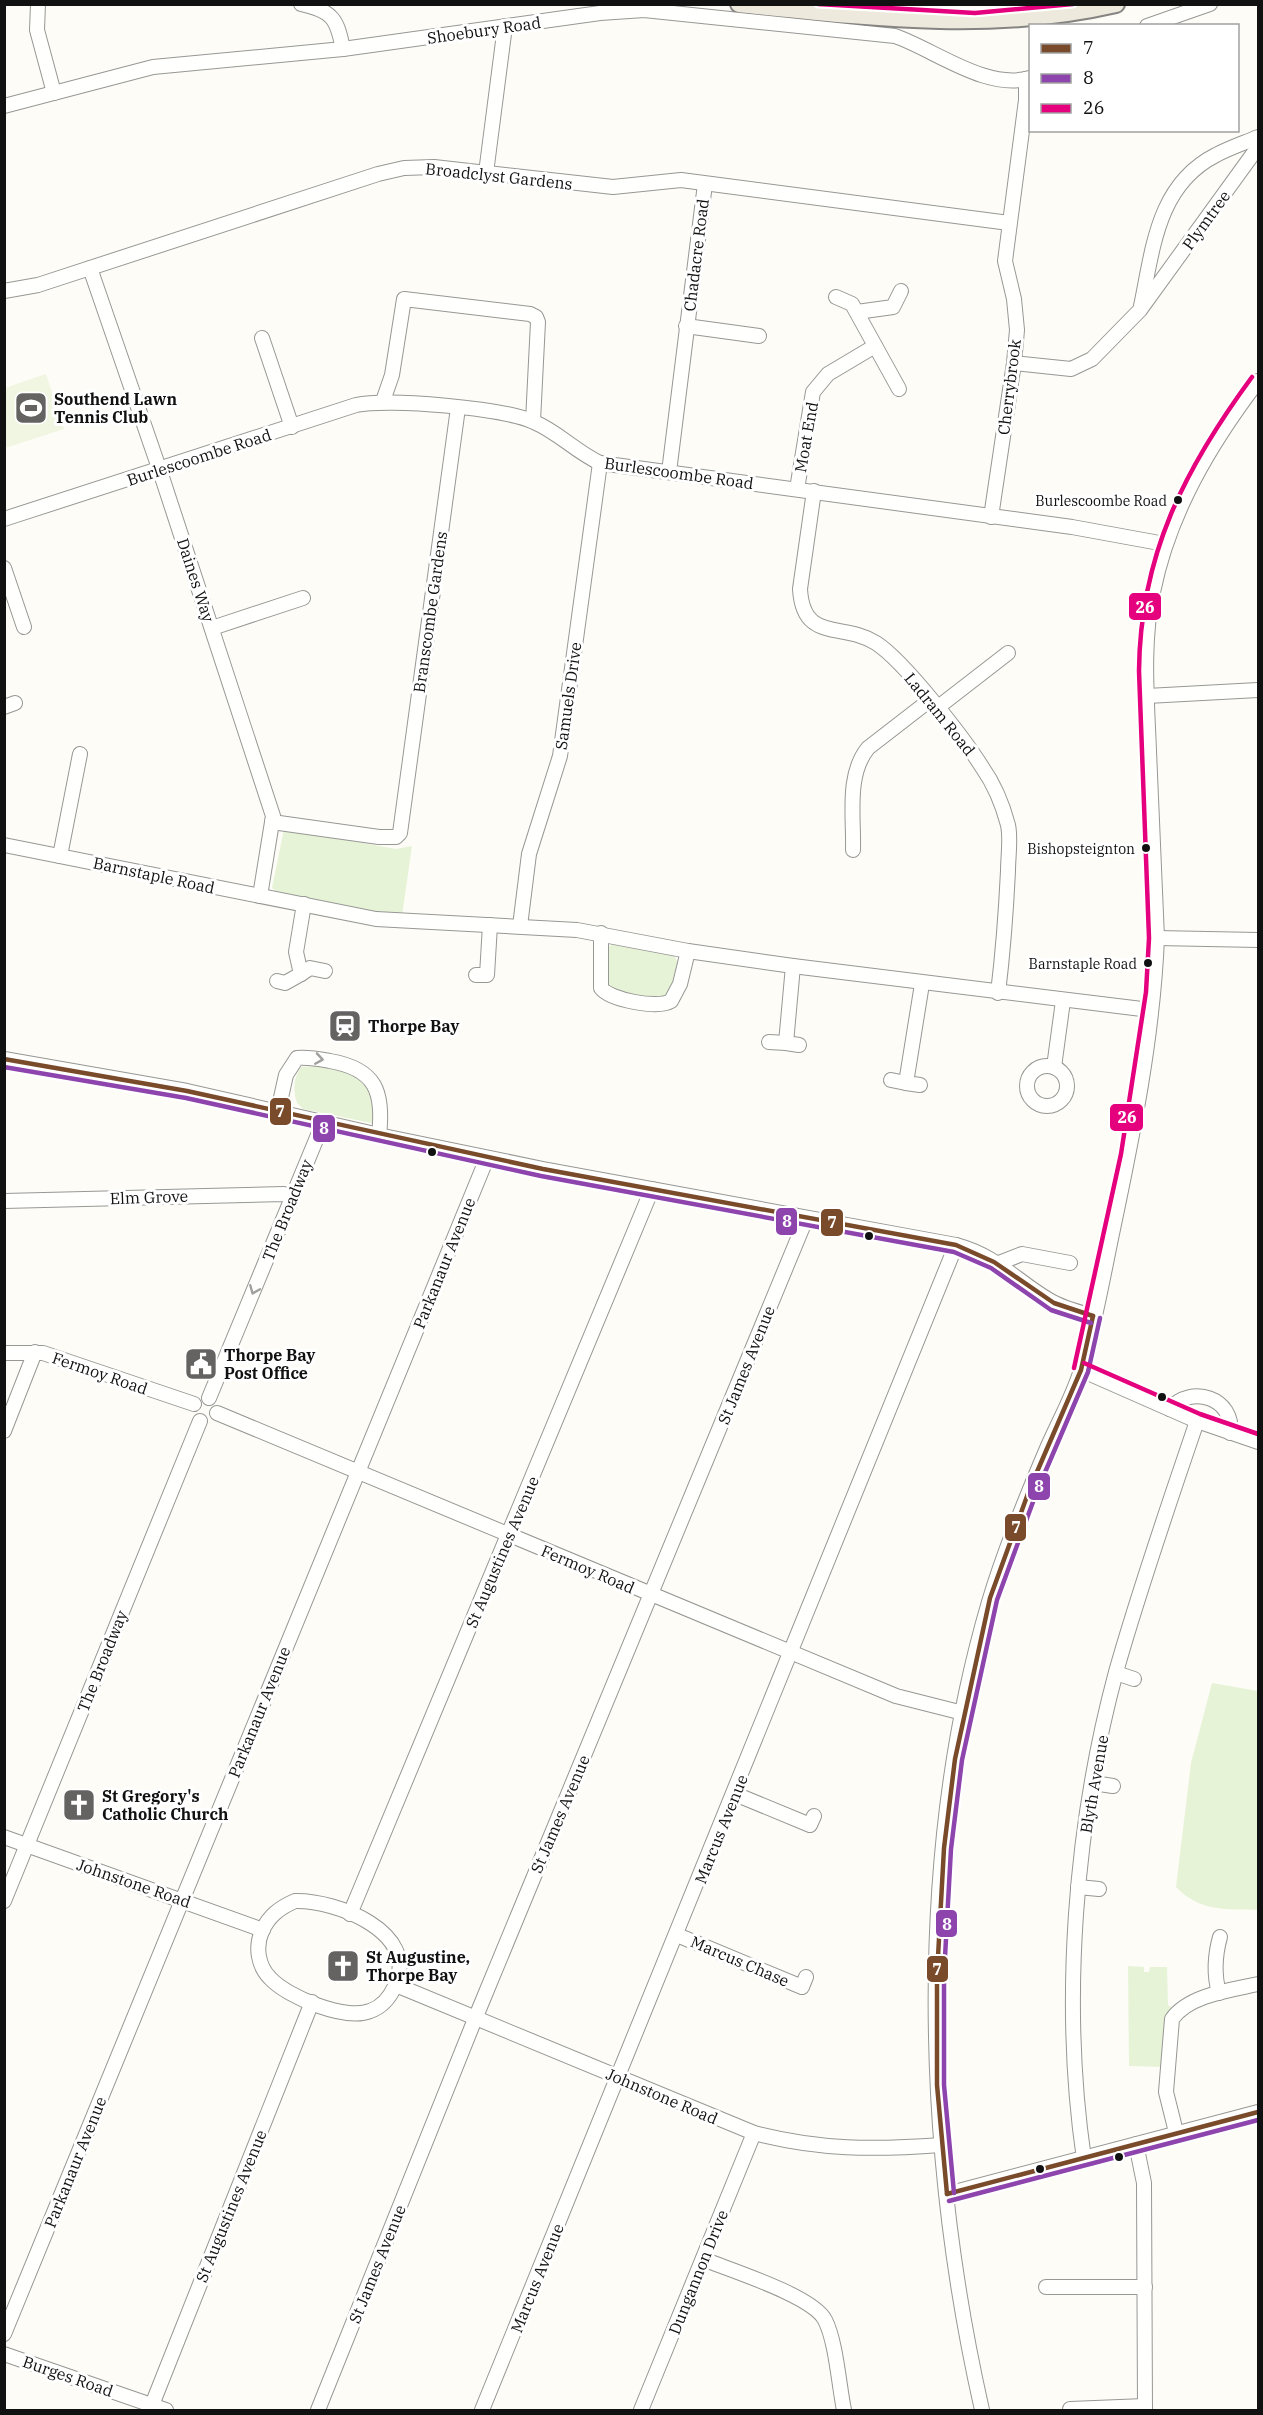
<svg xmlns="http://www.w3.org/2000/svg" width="1263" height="2415" viewBox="0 0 1263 2415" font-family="'IBM Plex Serif',serif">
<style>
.green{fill:#e7f3d7}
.pitch{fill:#f0f6e1}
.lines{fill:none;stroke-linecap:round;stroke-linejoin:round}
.minor-casing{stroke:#979795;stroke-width:16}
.major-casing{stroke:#858482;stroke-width:20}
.minor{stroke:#fffffe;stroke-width:14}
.major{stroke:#ede9dc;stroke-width:16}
.bus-1-casing{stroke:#fff;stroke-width:9}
.bus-2-casing{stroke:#fff;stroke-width:9}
.bus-3-casing{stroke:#fff;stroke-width:9}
.bus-1{stroke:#7a4b2a;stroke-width:4.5}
.bus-2{stroke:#8e44ad;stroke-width:4.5}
.bus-3{stroke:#e5007d;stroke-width:4.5}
.oneway{stroke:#a0a09f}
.bus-dot{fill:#111;stroke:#fff;stroke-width:2}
.labels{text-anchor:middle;stroke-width:6;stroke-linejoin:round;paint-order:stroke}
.bus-label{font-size:14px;fill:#111;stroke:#fff;text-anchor:end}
.street-label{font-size:16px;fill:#111;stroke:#fff}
.poi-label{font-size:16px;font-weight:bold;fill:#111;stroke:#fff;text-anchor:start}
.line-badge{stroke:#fff;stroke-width:2}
.badge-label{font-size:16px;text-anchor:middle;font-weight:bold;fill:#fff}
</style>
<rect width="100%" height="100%" fill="#fdfcf7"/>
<g class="green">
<polygon points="284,829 396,849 412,846 402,916 391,917 278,893 272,888"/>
<path d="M615 942 674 956C685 971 672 986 664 1000L611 992 603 979 606 949Z"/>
<path d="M318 1066 349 1069 369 1080 376 1124 303 1109 297 1103C293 1090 293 1079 301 1067Z"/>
<path d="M1212 1683 1258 1691V1910C1226 1909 1200 1912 1176 1887L1191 1763Z"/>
<polygon points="1128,1966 1144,1967 1144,1972 1149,1972 1150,1967 1167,1967 1168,2005 1173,2009 1162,2067 1129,2066"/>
</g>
<polygon class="pitch" points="46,374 64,429 5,448 5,388"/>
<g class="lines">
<g class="minor-casing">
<g id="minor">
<polyline points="38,4 37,30 54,93"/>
<path d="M301 4C333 11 337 19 343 49"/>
<polyline points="1147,26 1210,4"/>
<path d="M4 106 153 67 343 49 600 13 644 10 895 36C935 50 987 91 1030 78"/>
<polyline points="486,173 505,26"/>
<polyline points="90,268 160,471 273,816 260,896"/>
<polyline points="4,291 38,285 378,174 404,168 434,167 613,187 681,180 1009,223"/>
<polyline points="836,297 852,304 899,389"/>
<path d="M1141 306C1153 249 1157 185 1216 155 1229 148 1244 143 1258 137"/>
<polyline points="857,312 893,307 901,291"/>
<polyline points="686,326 759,336"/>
<polyline points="262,338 292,427"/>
<polyline points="1014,363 1071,369 1092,359 1140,310 1258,147"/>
<polyline points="383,401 392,375 404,299 530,314 536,317 538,322 533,421"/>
<polyline points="669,472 705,184"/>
<polyline points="797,489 813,392 828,374 875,346"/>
<path d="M814 491 800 589C803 643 843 622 876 643 904 661 963 737 982 767 994 784 1003 806 1008 825 1011 839 1008 856 1008 871 1006 912 1003 952 998 993"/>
<polyline points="991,517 1014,363 1017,330 1014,299 1005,261 1026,100 1026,79"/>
<path d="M4 519 356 405C389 398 503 408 534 422 558 432 576 452 600 463L1072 527 1165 544"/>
<polyline points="4,568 24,627"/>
<polyline points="212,628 303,598"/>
<polyline points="1147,696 1258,690"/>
<polyline points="4,707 15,703"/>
<polyline points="937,708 1008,653"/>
<polyline points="272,822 379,837 396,837 400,833 458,408"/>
<polyline points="4,845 376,919 577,930 688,951 793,966 1150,1010"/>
<path d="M853 850C854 817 846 775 868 748L930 700"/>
<polyline points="60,856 80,754"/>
<polyline points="304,904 296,952 301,974 310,968 325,971"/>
<polyline points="520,926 529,854 560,756 600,463"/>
<path d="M601 933V988C610 1000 658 1009 671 1001L680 984 688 951"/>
<polyline points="1157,938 1258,940"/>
<polyline points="793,966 786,1043 799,1045"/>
<polyline points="476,975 487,975 490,925"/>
<polyline points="277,981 285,983 301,974"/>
<polyline points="769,1042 786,1043"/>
<path d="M4 1059 187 1091 388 1137 543 1169 956 1245C997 1256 1015 1280 1049 1300 1062 1308 1078 1312 1093 1316"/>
<circle cx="1047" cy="1086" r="20"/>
<polyline points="1054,1067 1063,1001"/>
<polyline points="891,1080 906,1083"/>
<polyline points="920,1085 906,1083 922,984"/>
<path d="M278 1111 286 1075 297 1058C309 1057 319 1059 330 1061 376 1069 384 1092 379 1135"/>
<polyline points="4,1201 284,1194 292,1197"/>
<polyline points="999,1263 1022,1254 1070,1263"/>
<polyline points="4,1353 43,1353 194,1404"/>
<polyline points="1081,1370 1197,1421 1258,1442"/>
<polyline points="209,1398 323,1123"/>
<path d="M1170 1409C1191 1384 1235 1398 1230 1433"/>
<polyline points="217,1413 896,1696 963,1713"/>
<polyline points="4,1431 35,1352"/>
<polyline points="1116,1673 1134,1679"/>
<polyline points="1093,1783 1113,1786"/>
<polyline points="735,1794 810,1825 814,1816"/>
<polyline points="4,1837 263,1930"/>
<polyline points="1078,1887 1099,1889"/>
<polyline points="4,1901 200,1421"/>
<path d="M295 1901C336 1900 420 1932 395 1986 390 1997 382 2007 370 2011 346 2021 287 1997 270 1978 258 1966 255 1947 262 1931 269 1916 279 1908 295 1901Z"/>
<polyline points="350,1914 652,1189"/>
<polyline points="677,1935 802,1987 806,1977"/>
<path d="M396 1985 754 2133C819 2150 874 2150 941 2145"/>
<path d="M1219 1993C1214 1975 1215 1955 1220 1937"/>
<path d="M1176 2132 1166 2092 1172 2019C1189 1995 1231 1990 1258 1984"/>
<polyline points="1136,2144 1144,2183 1145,2410"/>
<path d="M1084 2159C1061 2003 1075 1824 1116 1672 1140 1587 1169 1504 1197 1421"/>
<polyline points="947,2194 1258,2112"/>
<path d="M703 2259C730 2270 813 2296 825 2320 836 2341 839 2386 844 2410"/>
<polyline points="1046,2287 1145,2287"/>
<polyline points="4,2334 487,1158"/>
<polyline points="4,2354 166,2410"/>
<polyline points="1070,2409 1145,2406"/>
<polyline points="150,2410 312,2002"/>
<polyline points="318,2410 475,2019 806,1219"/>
<polyline points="482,2410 956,1245"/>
<polyline points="641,2410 754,2133"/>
<path d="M982 2410C924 2153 914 1857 989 1602 1004 1551 1027 1495 1048 1446 1059 1421 1073 1396 1081 1370 1095 1325 1103 1276 1113 1229 1133 1134 1153 1036 1157 938 1154 876 1152 813 1149 751 1147 698 1142 644 1153 592 1169 513 1210 444 1258 381"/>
</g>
</g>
<g class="major-casing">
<path id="major" d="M739 4C865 17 991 33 1116 4"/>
</g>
<use href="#minor" class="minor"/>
<use href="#major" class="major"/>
<g class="bus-1-casing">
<g id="bus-1">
<polyline points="4,1059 187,1091 543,1169 956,1245 994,1262 1054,1303 1093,1316"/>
<polyline points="947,2194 937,2085 937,1975 944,1848 955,1759 990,1598 1030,1488 1081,1370 1093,1316"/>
<polyline points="947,2194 1258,2112"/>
</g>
</g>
<g class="bus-2-casing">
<g id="bus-2">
<polyline points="4,1067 186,1098 541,1176 954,1252 991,1268 1051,1310 1091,1323"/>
<polyline points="954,2193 944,2085 944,1975 951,1849 962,1760 997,1600 1037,1491 1088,1372 1100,1318"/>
<polyline points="949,2201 1258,2120"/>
</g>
</g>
<g class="bus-3-casing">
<g id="bus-3">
<polyline points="818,4 975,13 1073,4"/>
<polyline points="1084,1363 1200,1414 1258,1434"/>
<path d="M1074 1368 1121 1154 1146 992 1149 938 1139 671C1140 555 1185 468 1252 377"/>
</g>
</g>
<use href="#bus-1" class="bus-1"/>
<use href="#bus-2" class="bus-2"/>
<use href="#bus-3" class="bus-3"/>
</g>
<defs><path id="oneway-chevron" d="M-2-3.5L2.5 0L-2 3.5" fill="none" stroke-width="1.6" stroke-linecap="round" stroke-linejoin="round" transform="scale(1.5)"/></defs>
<g class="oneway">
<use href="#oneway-chevron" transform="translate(319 1059) rotate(9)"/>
<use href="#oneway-chevron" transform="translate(254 1290) rotate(112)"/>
</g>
<defs>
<g id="stadium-square" transform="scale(1.725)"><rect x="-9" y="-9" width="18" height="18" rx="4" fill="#646362" stroke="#fff"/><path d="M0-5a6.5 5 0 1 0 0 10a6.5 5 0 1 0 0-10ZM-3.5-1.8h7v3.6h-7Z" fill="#fff"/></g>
<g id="station-square" transform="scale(1.725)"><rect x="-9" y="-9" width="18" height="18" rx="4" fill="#646362" stroke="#fff"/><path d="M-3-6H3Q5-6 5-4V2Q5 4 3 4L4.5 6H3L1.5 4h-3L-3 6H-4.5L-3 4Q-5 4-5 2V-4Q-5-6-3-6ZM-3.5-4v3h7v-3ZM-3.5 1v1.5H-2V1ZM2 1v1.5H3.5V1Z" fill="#fff"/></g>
<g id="civic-square" transform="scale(1.725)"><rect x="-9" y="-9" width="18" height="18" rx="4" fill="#646362" stroke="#fff"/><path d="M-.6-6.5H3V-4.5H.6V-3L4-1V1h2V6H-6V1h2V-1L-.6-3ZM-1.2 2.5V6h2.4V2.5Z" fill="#fff"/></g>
<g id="church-square" transform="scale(1.725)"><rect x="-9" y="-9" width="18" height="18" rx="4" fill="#646362" stroke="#fff"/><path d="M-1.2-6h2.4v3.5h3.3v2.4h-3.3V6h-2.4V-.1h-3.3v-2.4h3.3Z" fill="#fff"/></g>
</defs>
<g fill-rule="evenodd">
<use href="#stadium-square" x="31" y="408"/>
<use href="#station-square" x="345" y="1026"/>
<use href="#civic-square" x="201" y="1364"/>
<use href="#church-square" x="79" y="1805"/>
<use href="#church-square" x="343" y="1966"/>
</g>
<g class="bus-dot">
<circle cx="1178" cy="500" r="5"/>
<circle cx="1146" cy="848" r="5"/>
<circle cx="1148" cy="963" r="5"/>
<circle cx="432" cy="1152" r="5"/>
<circle cx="869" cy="1236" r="5"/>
<circle cx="1162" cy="1397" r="5"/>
<circle cx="1119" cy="2157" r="5"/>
<circle cx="1040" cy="2169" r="5"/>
</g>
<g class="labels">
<g class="bus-label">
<text x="1167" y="506">Burlescoombe Road</text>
<text x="1135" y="854">Bishopsteignton</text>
<text x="1137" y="969">Barnstaple Road</text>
</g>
<g class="street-label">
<text transform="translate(484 30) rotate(-8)" y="6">Shoebury Road</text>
<text transform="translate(499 176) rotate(6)" y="6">Broadclyst Gardens</text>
<text transform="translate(1206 220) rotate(-54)" y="6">Plymtree</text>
<text transform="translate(696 255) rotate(-83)" y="6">Chadacre Road</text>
<text transform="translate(1009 387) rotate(-83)" y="6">Cherrybrook</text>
<text transform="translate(806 437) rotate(-80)" y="6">Moat End</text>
<text transform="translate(199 457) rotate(-18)" y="6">Burlescoombe Road</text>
<text transform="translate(679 473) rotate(8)" y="6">Burlescoombe Road</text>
<text transform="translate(196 580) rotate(72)" y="6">Daines Way</text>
<text transform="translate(430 612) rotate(-82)" y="6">Branscombe Gardens</text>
<text transform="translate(568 696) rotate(-82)" y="6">Samuels Drive</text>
<text transform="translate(940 714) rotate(51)" y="6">Ladram Road</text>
<text transform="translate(154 875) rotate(12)" y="6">Barnstaple Road</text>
<text transform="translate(149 1197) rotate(-2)" y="6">Elm Grove</text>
<text transform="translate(287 1210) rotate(-68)" y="6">The Broadway</text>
<text transform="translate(444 1263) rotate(-68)" y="6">Parkanaur Avenue</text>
<text transform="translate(746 1365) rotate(-68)" y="6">St James Avenue</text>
<text transform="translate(100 1373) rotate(19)" y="6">Fermoy Road</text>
<text transform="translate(502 1552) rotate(-67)" y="6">St Augustines Avenue</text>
<text transform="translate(588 1569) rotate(23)" y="6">Fermoy Road</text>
<text transform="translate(102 1661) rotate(-68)" y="6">The Broadway</text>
<text transform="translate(259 1712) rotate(-68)" y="6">Parkanaur Avenue</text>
<text transform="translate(1094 1784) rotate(-80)" y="6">Blyth Avenue</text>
<text transform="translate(560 1814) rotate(-67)" y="6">St James Avenue</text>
<text transform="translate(721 1829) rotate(-68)" y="6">Marcus Avenue</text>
<text transform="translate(134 1883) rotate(19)" y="6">Johnstone Road</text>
<text transform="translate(740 1961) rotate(23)" y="6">Marcus Chase</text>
<text transform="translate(662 2096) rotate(23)" y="6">Johnstone Road</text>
<text transform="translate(75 2162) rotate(-68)" y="6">Parkanaur Avenue</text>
<text transform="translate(231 2206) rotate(-68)" y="6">St Augustines Avenue</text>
<text transform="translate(377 2264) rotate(-68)" y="6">St James Avenue</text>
<text transform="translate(698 2272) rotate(-68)" y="6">Dungannon Drive</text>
<text transform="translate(537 2278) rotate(-68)" y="6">Marcus Avenue</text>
<text transform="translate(68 2376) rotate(19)" y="6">Burges Road</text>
</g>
<g class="poi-label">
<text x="54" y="405">Southend Lawn<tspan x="54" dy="18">Tennis Club</tspan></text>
<text x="368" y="1032">Thorpe Bay</text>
<text x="224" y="1361">Thorpe Bay<tspan x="224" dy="18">Post Office</tspan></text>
<text x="102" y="1802">St Gregory's<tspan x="102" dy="18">Catholic Church</tspan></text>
<text x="366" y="1963">St Augustine,<tspan x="366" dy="18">Thorpe Bay</tspan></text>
</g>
</g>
<g class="line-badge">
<rect x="1128" y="592" width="34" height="29" rx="6" fill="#e5007d"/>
<rect x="269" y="1097" width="23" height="29" rx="6" fill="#7a4b2a"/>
<rect x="1109" y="1103" width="35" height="29" rx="6" fill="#e5007d"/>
<rect x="312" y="1114" width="24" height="29" rx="6" fill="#8e44ad"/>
<rect x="775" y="1207" width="23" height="29" rx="6" fill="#8e44ad"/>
<rect x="820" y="1208" width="24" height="29" rx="6" fill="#7a4b2a"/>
<rect x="1027" y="1472" width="24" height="29" rx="6" fill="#8e44ad"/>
<rect x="1004" y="1513" width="23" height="29" rx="6" fill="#7a4b2a"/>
<rect x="935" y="1909" width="23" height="29" rx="6" fill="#8e44ad"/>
<rect x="926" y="1955" width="23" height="28" rx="6" fill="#7a4b2a"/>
</g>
<g class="badge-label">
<text x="1145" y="613">26</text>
<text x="280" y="1117">7</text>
<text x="1127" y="1123">26</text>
<text x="324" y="1134">8</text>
<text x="787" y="1227">8</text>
<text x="832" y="1228">7</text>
<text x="1039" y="1492">8</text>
<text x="1016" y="1533">7</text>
<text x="947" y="1930">8</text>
<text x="937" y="1975">7</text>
</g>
<rect width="1263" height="2415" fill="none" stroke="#111111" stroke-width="12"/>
<rect x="1029" y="24" width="210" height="108" fill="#ffffff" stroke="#a0a0a0" stroke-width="1.5"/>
<rect x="1041" y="44" width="30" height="9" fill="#7a4b2a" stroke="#a0a0a0" stroke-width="1.5"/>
<text x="1083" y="54" font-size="18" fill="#111111">7</text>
<rect x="1041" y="74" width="30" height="9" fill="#8e44ad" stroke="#a0a0a0" stroke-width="1.5"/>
<text x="1083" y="84" font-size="18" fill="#111111">8</text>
<rect x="1041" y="104" width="30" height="9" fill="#e5007d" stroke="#a0a0a0" stroke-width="1.5"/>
<text x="1083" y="114" font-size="18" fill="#111111">26</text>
</svg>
